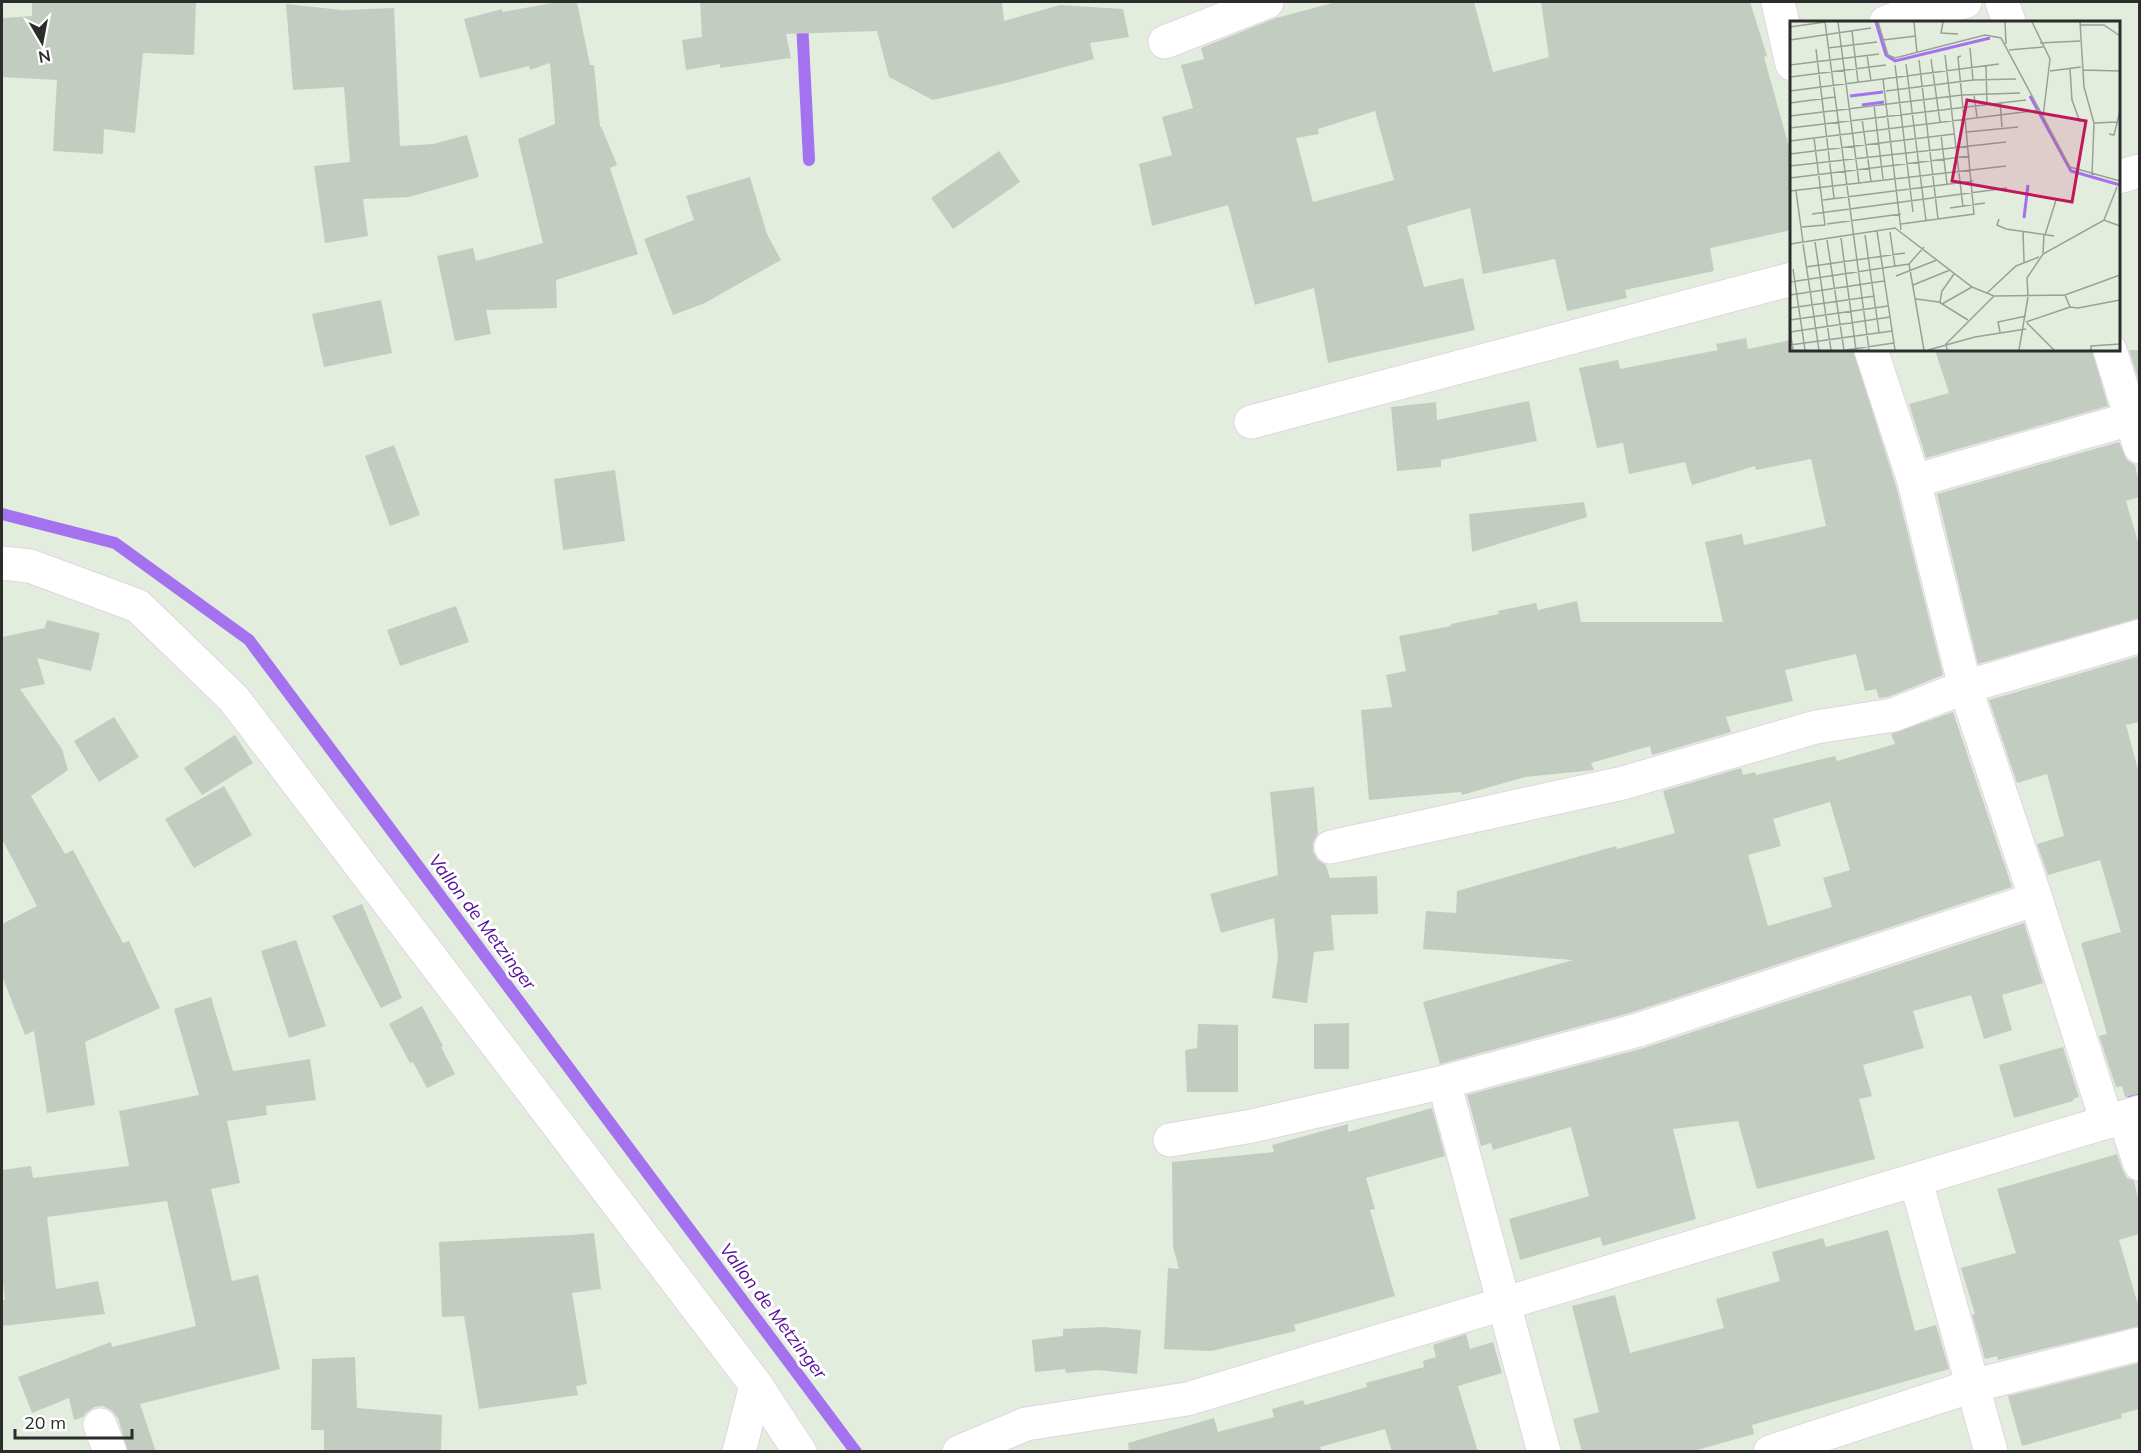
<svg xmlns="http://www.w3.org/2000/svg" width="2141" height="1453" viewBox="0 0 2141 1453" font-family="Mulish,sans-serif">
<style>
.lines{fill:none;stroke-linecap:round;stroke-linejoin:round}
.stream{stroke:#a472ee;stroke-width:12}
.building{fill:#c3ccc1;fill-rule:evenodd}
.minor-casing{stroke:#e3d3e4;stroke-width:35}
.minor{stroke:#fff;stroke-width:33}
.labels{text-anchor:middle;stroke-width:6;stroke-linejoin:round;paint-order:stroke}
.water-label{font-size:18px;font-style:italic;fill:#530e9e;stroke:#fff}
.inset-river{fill:none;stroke:#a472ee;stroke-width:3}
.inset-road{fill:none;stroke:#9aa097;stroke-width:1.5}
.view{fill:#c2185b;fill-opacity:0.15;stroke:#c2185b;stroke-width:3}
.inset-edge{fill:none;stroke:#2c2c2c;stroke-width:3}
</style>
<rect width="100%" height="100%" fill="#e3edde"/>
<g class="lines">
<g class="stream">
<polyline points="801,2 809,160"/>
<polyline points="2,514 115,543 249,640 856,1452"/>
<polyline points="2133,1095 2140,1093"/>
</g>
</g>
<g class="building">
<polygon points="32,2 196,2 194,55 143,53 135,133 104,129 103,154 53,151 57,80 2,77 2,18 32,16"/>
<polygon points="558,2 577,2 590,65 594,65 600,127 601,126 617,165 610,168 638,254 556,280 557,308 486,310 491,334 455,341 437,256 473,248 476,261 543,243 518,139 555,124 550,63 530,70 529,66 480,78 464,19 502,9 502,12"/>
<polygon points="700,2 1002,2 1004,21 1060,5 1123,9 1129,37 1090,43 1094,59 1010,82 933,100 889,77 877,31 786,34 791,58 720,68 720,64 686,70 682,40 702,37"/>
<path d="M1336 2H1474L1493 72 1549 57 1541 2H1750L1767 56 1764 57 1791 154V230L1710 248 1714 271 1625 290 1627 298 1567 311 1555 259 1483 274 1470 208 1407 226 1424 287 1463 278 1475 330 1328 363 1314 288 1255 305 1228 205 1152 226 1139 164 1172 155 1162 117 1193 108 1181 65 1204 59 1201 48 1276 18ZM1375 111 1394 180 1313 202 1296 138 1319 134 1318 129Z"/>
<polygon points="286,4 342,10 394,8 400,146 433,144 467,135 479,177 409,197 363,199 368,236 325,243 314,166 350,162 344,87 293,90"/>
<polygon points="999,151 1020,182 953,229 931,198"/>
<polygon points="750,177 767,234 781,260 705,303 673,315 644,239 694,220 686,196"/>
<polygon points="381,300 392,353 324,367 312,314"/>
<polygon points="1746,338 1748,349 1791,340 1791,350 1853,350 1896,486 1943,675 1888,697 1879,698 1876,689 1865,691 1856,654 1785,670 1793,701 1726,717 1731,732 1652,755 1650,746 1591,763 1594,770 1525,777 1462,795 1461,792 1369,800 1361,710 1392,707 1386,675 1406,671 1399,636 1451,626 1451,624 1499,614 1498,611 1536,603 1538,610 1577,601 1581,622 1723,622 1705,542 1742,534 1744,545 1826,526 1811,459 1756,470 1755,466 1692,485 1685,462 1629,474 1623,443 1597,448 1579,368 1618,360 1620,369 1718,350 1716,344"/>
<polygon points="1935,350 2092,350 2108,406 1926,458 1909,404 1949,393"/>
<polygon points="2129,350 2139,350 2139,382"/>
<polygon points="1529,401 1537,441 1441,460 1441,467 1397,471 1391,407 1436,402 1437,420"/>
<polygon points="2119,442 2127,460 2135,465 2139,482 2139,497 2126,501 2139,545 2139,618 1978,664 1937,494"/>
<polygon points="394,445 420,515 390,526 365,456"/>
<polygon points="615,470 625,541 563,550 554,479"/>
<polygon points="1584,502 1587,517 1472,552 1469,514"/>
<polygon points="456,606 469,642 400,666 387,630"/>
<polygon points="47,620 100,633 91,671 37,658 45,684 20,689 62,749 68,770 31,796 65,854 73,850 123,943 129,941 160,1008 85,1042 95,1105 47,1113 34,1031 25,1035 2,976 2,924 37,906 2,839 2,637 45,628"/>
<polygon points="2139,656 2139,722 2126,725 2139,773 2139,1094 2125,1097 2122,1086 2116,1087 2099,1036 2107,1034 2081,943 2121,932 2100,860 2048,875 2037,844 2064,836 2047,774 2017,783 1989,700"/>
<path d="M1953 712 2012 887 1633 1012 1440 1064 1423 1002 1573 960 1423 949 1426 911 1456 913 1457 891 1616 846 1617 849 1675 833 1663 791 1741 768 1743 775 1755 772 1756 775 1835 756 1837 761 1895 744 1891 734ZM1830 802 1850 870 1823 878 1832 907 1768 926 1748 855 1781 846 1773 819Z"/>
<polygon points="114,717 139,757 99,782 74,741"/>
<polygon points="235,735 253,763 202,795 184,768"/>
<polygon points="224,786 252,835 194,868 165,819"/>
<polygon points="1314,787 1318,834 1313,842 1313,852 1318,860 1326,865 1330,878 1377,876 1378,914 1331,915 1334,950 1314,952 1307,1003 1272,998 1278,957 1274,918 1221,933 1210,894 1278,875 1270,792"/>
<polygon points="362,904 402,998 381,1008 332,916"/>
<polygon points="2024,923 2043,983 2002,995 2012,1030 1984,1039 1971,995 1913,1011 1924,1048 1863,1065 1872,1096 1859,1099 1875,1159 1757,1189 1738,1121 1673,1129 1696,1219 1603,1246 1600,1237 1520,1260 1509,1219 1589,1196 1571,1127 1493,1150 1491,1143 1481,1146 1467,1095 1644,1048"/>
<polygon points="296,940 326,1026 289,1038 261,951"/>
<polygon points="211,997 233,1071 310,1059 316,1100 266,1106 267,1115 227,1121 240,1183 211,1189 232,1281 258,1275 280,1369 140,1404 156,1452 128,1452 118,1418 111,1410 103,1406 94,1407 86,1413 83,1417 74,1420 69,1398 32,1413 18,1377 111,1342 112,1347 196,1326 167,1201 47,1217 56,1289 98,1281 105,1314 2,1326 2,1301 5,1300 2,1272 2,1170 31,1166 33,1178 129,1166 119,1111 199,1095 174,1009"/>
<polygon points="422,1006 443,1046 441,1047 455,1074 427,1088 413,1062 410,1063 389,1024"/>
<polygon points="1349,1023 1349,1069 1314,1069 1314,1024"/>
<polygon points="1198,1024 1238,1025 1238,1092 1187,1092 1185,1050 1197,1048"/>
<polygon points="2063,1047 2079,1097 2073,1099 2073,1101 2014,1118 1999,1065"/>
<polygon points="1432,1108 1445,1156 1366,1178 1375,1209 1370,1210 1395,1296 1294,1325 1296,1331 1211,1351 1164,1349 1168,1268 1179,1269 1173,1247 1172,1162 1274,1152 1272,1145 1348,1124 1348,1132"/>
<polygon points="2117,1154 2123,1171 2127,1178 2134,1181 2139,1202 2139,1234 2119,1240 2139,1308 2139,1326 1998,1360 1997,1356 1985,1359 1972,1315 1975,1314 1961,1268 2016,1253 1997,1189"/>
<polygon points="1888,1230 1915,1331 1936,1325 1949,1369 1752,1425 1754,1434 1690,1452 1582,1452 1573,1419 1599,1412 1572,1306 1615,1295 1630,1353 1724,1328 1716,1299 1780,1281 1772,1252 1823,1238 1826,1247"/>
<polygon points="594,1233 601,1289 572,1293 587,1384 576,1386 578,1395 479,1409 464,1316 442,1317 439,1242 571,1235"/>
<polygon points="1103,1327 1141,1330 1137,1374 1098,1370 1066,1373 1065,1369 1035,1372 1032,1340 1063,1336 1063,1329"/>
<polygon points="1466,1334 1470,1349 1493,1342 1502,1373 1458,1386 1478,1452 1392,1452 1385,1429 1320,1447 1322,1452 1129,1452 1128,1443 1214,1418 1218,1432 1274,1417 1272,1409 1303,1400 1305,1405 1367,1387 1366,1383 1424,1367 1423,1361 1436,1357 1433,1345"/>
<polygon points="355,1357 357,1408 442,1415 441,1452 324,1452 324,1430 311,1430 312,1359"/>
<polygon points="2139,1363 2139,1409 2121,1414 2122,1418 2022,1446 2008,1396"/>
</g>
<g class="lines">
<g class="minor-casing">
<g id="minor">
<polyline points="1778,2 1792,64"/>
<polyline points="2002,2 2009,22"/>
<polyline points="1886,22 1921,10 1965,2"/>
<polyline points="1165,42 1267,2"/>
<polyline points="2118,177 2140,171"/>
<polyline points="1871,350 1914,481 1965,687 2033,890 2107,1122"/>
<polyline points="2110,350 2140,447"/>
<polyline points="1251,422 1792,279"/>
<polyline points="1914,481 2140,416"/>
<polyline points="2,563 30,566 138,606 234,699 756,1385 800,1452"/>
<polyline points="1331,847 1623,783 1816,727 1893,715 1965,687 2140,636"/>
<polyline points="1444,1082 1544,1452"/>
<polyline points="2124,1117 2140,1164"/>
<polyline points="1170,1140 1252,1126 1444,1082 1638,1030 2036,899"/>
<polyline points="1916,1181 1991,1452"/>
<polyline points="100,1425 110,1452"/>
<polyline points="739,1452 756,1385"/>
<polyline points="959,1452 1026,1424 1187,1399 2140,1112"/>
<polyline points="1770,1452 1972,1386 2140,1344"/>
</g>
</g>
<use href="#minor" class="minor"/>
</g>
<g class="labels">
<g class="water-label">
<text transform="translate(482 922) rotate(53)" y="6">Vallon de Metzinger</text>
<text transform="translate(773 1311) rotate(53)" y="6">Vallon de Metzinger</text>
</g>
</g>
<g transform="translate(1790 21)">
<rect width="330" height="330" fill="#e3edde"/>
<path class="inset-river" d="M86 1 96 34 105 40 200 17M60 75 93 71M240 75 281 150 330 164M72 84 94 81M234 197 238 164"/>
<path class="inset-road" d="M35 1 79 329M48 1 69 162M88 1 98 34 105 37 195 14 211 17 280 146 330 160M124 1 127 32M153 1 151 12 168 13M215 1 216 23M242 1 260 38 253 96M290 1 294 66 304 102 302 154M290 4H314L330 15M0 6 35 1M62 10 68 61M0 19 81 7M93 19 126 15M250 22 290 20M38 27 87 21M180 27 183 59M26 28 44 177M219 29 253 26M77 34 81 60M155 34 173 186M171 35 168 36 174 98M141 38 150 101M129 39 148 198M116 43 136 200M0 44 89 33M105 44 123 191M196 45 197 83M280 48 282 79 290 101M293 49 330 50M260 50 291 46M0 56 96 44M93 58 111 209M0 70 209 43M96 70 183 59 226 58M184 74 187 96M210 81 212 106M0 82 45 76M84 84 93 158M0 95 172 74 230 72M72 98 81 160M304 102 327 101M0 107 236 79M177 111 228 106M319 113 324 114 330 90M151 114 157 163M0 120 250 89M0 133 164 113M0 145 216 121M0 157 180 135M0 170 216 145M6 170 13 221M33 179 183 160M160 187 195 182M22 193 217 167M209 198 207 204 216 208 264 215M314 199 327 166M37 203 111 193M111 203 184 193 175 98M12 206 35 204 24 117M87 210 105 329M233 210 234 241M100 211 105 246M75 214 89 311M255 214 266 179M51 217 66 329M37 219 54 329M25 221 41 329M0 223 105 207 182 266 204 275 275 274 330 254M13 223 29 329M253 232 254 213M119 243 134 329M16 246 115 232M3 248 15 329M106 255 147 239M0 261 119 243 134 226M123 264 160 249M197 272 226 245 249 236M0 274 94 260M238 274 237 257 253 233 314 199 330 205M275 274 280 286 288 287 330 279M126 278 149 281 178 299M150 281 152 270 164 253M152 283 182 266M0 287 85 275M0 299 98 285M236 301 280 286M237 302 264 329M0 308 3 329M0 311 100 296M210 311 208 301 236 295M0 324 102 310M56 329 104 322M138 329 185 316 236 308M157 329 156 323 204 275M229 329 238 276M301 329V325L330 323"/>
<path class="view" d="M177 79 296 100 282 181 162 160Z"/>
<rect width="330" height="330" class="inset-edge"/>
</g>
<rect width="2141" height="1453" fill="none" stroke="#2c2c2c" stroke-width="6"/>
<g transform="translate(42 42) rotate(170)" stroke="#ffffff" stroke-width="4.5" paint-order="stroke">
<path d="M0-4.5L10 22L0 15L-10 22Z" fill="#2c2c2c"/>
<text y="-9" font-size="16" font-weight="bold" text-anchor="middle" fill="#2c2c2c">N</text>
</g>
<path d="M15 1429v9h117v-9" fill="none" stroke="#2c2c2c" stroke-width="3"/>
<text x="24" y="1429" font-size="18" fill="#2c2c2c" stroke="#ffffff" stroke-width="4.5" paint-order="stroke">20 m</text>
</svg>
